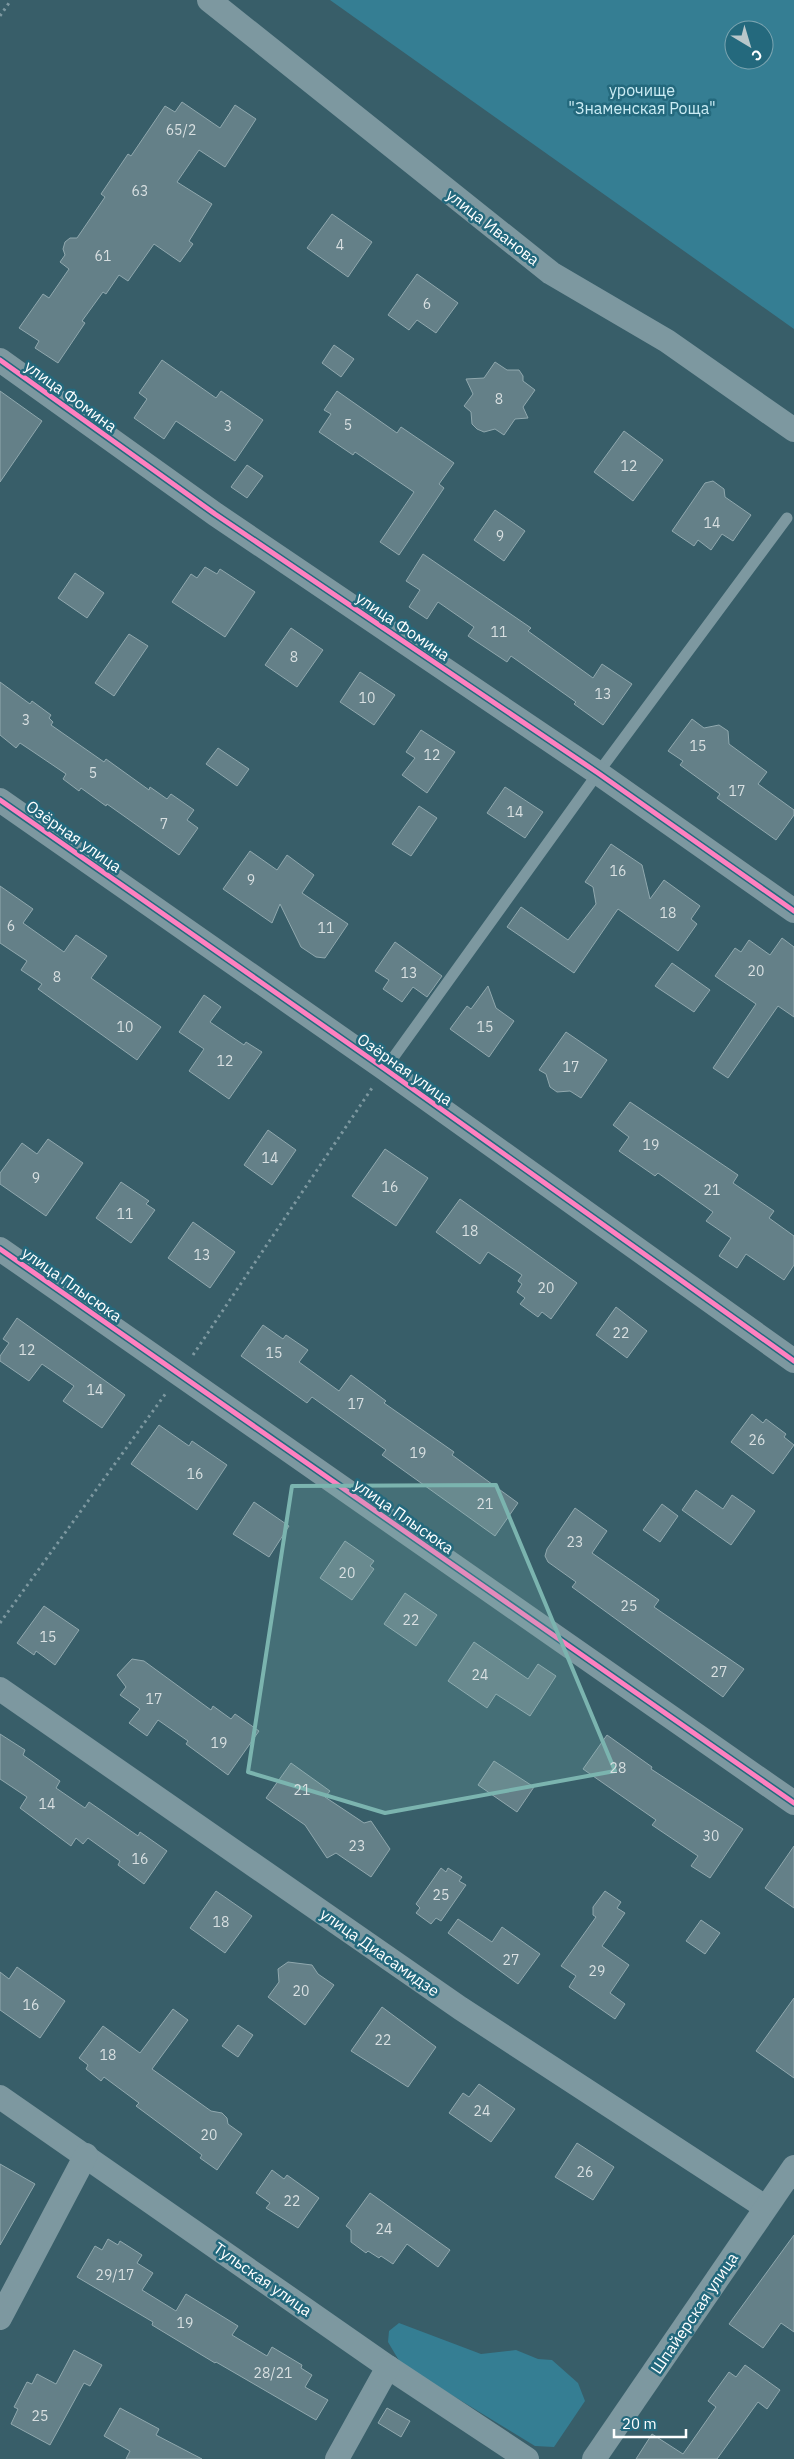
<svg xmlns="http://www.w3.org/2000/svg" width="794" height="2459" viewBox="0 0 794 2459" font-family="'IBM Plex Sans',sans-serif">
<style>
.green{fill:#357e93;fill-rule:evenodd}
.building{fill:#648088;stroke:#90a8ae}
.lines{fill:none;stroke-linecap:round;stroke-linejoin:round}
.path{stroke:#7d98a0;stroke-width:3;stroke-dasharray:2.5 4;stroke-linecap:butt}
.service{stroke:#7d98a0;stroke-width:11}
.minor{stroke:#7d98a0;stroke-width:24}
.cycleway-casing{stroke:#24697d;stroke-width:8}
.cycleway{stroke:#ff80c0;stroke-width:5}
.marked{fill:#7bb4af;fill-opacity:0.2;stroke:#7bb4af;stroke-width:4;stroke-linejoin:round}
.labels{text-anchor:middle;stroke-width:5;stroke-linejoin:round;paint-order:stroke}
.number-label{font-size:14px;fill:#d8dfe1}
.park-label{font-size:16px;fill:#cbecf4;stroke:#24697d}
.street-label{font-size:16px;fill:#fff;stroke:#24697d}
</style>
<rect width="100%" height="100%" fill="#385e69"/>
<g class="green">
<path d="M330 0H794V329ZM734 30H764V60H734Z"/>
<polygon points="399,2323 481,2354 516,2350 538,2359 552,2360 578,2383 585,2401 554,2447 535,2446 401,2364 388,2342 389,2331"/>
</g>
<g class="building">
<polygon points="182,102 220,128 235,105 256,119 225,167 199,150 177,182 212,204 189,241 193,244 180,262 154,244 128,281 119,275 106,294 103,292 82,321 85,323 58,363 35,348 39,341 19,328 43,294 49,298 69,269 60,262 65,255 63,249 65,242 70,238 77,238 105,197 101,194 128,154 131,156 165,106 175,112"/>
<polygon points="332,214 372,242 348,277 307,248"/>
<polygon points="417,274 458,303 436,333 417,320 409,330 388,315"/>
<polygon points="334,345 354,359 341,377 322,363"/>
<polygon points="162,360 216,398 221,391 263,420 235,461 176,421 164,439 134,418 147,399 139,393"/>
<polygon points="495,362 507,370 519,370 523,376 523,381 535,390 523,407 528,418 515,419 504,435 495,429 484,432 477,429 472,424 471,412 464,406 473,394 466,379 484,378"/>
<polygon points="0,391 42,421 0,482"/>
<polygon points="337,391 397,433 401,427 454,463 439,484 444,488 399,555 380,542 414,492 355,452 353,455 319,432 331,414 324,410"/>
<polygon points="624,431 663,460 633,501 594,472"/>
<polygon points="247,465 263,476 247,498 231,487"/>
<polygon points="713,481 724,489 725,497 751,515 733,541 722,534 711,550 698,540 694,546 672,531 705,483"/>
<polygon points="495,510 525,531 504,561 474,540"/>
<polygon points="423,554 531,628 528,631 593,678 602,664 632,684 603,725 574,704 576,702 511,656 507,662 468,636 474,627 438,602 427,619 409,607 420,590 406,581"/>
<polygon points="205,567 217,574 220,569 255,592 225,637 172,602 191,574 197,578"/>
<polygon points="75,573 104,593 87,618 58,598"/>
<polygon points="291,628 323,650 297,687 265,665"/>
<polygon points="129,634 148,646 114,696 95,683"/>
<polygon points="360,672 395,695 374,725 340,702"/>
<polygon points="0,682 30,704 32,701 51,715 49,718 53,722 51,725 104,762 106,759 149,790 150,787 167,799 171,794 194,810 187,820 198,828 179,855 107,804 106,806 81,788 79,791 63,779 66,774 32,751 20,743 16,748 0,735"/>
<polygon points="692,719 704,728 719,725 728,731 729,744 767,772 758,784 794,810 794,815 776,840 717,798 720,794 680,765 683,761 668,751"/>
<polygon points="421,730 455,752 427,793 402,775 415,758 406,752"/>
<polygon points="218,748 249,769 237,786 206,764"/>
<polygon points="505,787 543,812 525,838 487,813"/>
<polygon points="419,806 437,818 411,856 392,844"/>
<polygon points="611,844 642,865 650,899 664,880 700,906 691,919 697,924 678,951 618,909 574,973 507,927 521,907 568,940 596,904 593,887 585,882"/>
<polygon points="250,851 277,870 287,855 314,875 302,893 348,924 325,958 316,957 301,947 280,904 272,923 223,889"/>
<polygon points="0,886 33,909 23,923 64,952 76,935 107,956 91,978 161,1027 137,1060 38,989 42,984 21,970 27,961 0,943"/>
<polygon points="782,938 794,947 794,1017 778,1006 728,1078 713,1068 756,1004 715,976 735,948 741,952 749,940 770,955"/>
<polygon points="395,942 442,976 427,997 413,987 402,1002 383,989 389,980 375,971"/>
<polygon points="672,963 710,990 694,1012 655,986"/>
<polygon points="488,986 496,1008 514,1021 489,1057 450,1029 467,1006 471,1009"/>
<polygon points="204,995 221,1007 210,1022 244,1045 246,1042 262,1052 229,1099 189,1071 204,1049 179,1032"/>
<polygon points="566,1032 607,1060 581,1098 570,1091 557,1092 550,1087 546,1074 539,1070"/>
<polygon points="630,1102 738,1175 733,1183 774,1211 769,1218 794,1236 794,1265 784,1280 746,1254 737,1268 719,1256 731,1238 706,1221 713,1212 658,1173 655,1176 619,1151 629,1137 613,1125"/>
<polygon points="268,1130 296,1150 272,1185 244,1165"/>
<polygon points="48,1139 83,1163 46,1216 0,1184 0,1173 22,1143 37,1154"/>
<polygon points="385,1149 428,1178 396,1226 352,1196"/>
<polygon points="121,1182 149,1201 146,1204 155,1210 131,1243 96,1218"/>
<polygon points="460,1199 577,1283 551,1319 542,1312 538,1317 520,1304 525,1298 517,1292 522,1284 518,1281 522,1275 488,1252 480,1264 436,1232"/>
<polygon points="193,1222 235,1252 210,1288 168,1258"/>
<polygon points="616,1307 647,1331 627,1358 596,1335"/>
<polygon points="17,1318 125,1395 102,1428 63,1401 74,1386 42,1364 29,1381 0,1361 0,1356 9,1343 3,1339"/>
<polygon points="263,1325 283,1339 286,1335 308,1350 299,1362 339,1391 351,1375 386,1401 384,1403 454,1452 452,1455 518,1503 495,1536 382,1455 386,1450 312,1397 307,1403 241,1356"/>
<polygon points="752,1414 763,1423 766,1419 786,1434 784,1437 794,1445 773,1474 731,1442"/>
<polygon points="159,1425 189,1446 192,1441 227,1465 197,1510 131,1464"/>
<polygon points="696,1490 723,1509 732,1495 755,1511 731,1545 682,1510"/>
<polygon points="254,1502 289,1526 269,1557 233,1534"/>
<polygon points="662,1504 678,1516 660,1542 643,1530"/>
<polygon points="575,1508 607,1531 592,1553 659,1600 654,1607 744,1669 723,1697 572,1587 576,1582 548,1562 545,1556 547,1549"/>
<polygon points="345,1541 374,1561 370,1566 374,1569 352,1600 320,1578"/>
<polygon points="405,1593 437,1615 416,1646 384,1624"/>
<polygon points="44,1606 79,1630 55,1665 36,1651 34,1655 17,1643"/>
<polygon points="474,1642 528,1679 538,1664 556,1676 530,1716 496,1694 487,1708 448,1681"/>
<polygon points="132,1659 144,1661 211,1710 213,1706 231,1719 235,1714 259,1731 228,1775 186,1744 188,1741 158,1720 147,1736 129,1723 140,1709 120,1695 126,1687 117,1675"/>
<polygon points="0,1734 25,1750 23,1755 60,1781 56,1788 85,1808 89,1802 138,1836 140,1832 167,1851 144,1884 118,1865 120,1861 88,1838 83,1844 76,1838 71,1846 20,1808 27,1797 0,1779"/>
<polygon points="607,1735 652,1767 651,1769 743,1829 710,1878 691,1866 698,1856 652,1825 656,1820 583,1769"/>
<polygon points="494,1761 534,1787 517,1812 478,1785"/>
<polygon points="291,1763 330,1791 325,1797 364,1823 371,1821 390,1849 371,1877 336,1853 327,1858 305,1825 266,1798"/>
<polygon points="794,1846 794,1908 765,1888"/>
<polygon points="441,1868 446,1872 448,1868 462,1877 459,1881 466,1885 441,1921 436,1918 431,1924 416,1913 420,1908 416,1904"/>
<polygon points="216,1891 252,1916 225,1953 190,1928"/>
<polygon points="605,1891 621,1902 617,1908 625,1913 602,1946 629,1965 610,1993 625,2004 615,2019 569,1987 576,1976 561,1966 596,1917 593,1915 593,1907"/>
<polygon points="458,1919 492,1942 502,1927 540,1954 518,1984 448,1933"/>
<polygon points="701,1920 720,1933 705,1954 686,1941"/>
<polygon points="288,1962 312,1965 318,1974 334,1985 305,2025 268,1997 279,1982 278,1969"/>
<polygon points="17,1967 65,2001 40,2038 0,2010 0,1972 9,1979"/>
<polygon points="794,1998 794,2078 756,2051"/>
<polygon points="382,2007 436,2047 408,2087 351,2051"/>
<polygon points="173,2009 188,2020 152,2069 211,2111 222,2113 227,2118 228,2124 242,2134 217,2170 200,2158 202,2155 136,2106 139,2103 104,2077 101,2081 86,2069 88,2065 79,2058 103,2026 140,2053"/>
<polygon points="238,2025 253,2035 238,2057 222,2046"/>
<polygon points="479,2084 515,2109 491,2142 449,2113 463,2093 469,2097"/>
<polygon points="577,2143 614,2167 593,2200 555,2177"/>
<polygon points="0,2164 35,2184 0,2245"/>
<polygon points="272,2170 284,2179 287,2175 319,2198 298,2228 266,2208 270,2203 256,2193"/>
<polygon points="370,2193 450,2250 438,2267 407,2244 393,2264 381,2256 379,2258 368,2251 366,2253 351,2242 351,2230 346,2226"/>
<polygon points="794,2235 794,2332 781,2323 763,2348 729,2324"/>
<polygon points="108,2239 118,2245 120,2241 142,2255 137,2263 153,2273 142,2290 176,2311 186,2294 238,2326 232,2335 267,2356 272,2347 302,2365 301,2368 312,2375 305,2387 328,2400 316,2420 216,2362 215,2363 152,2325 153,2322 77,2277 95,2246 102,2250"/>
<polygon points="74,2350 102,2365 90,2386 84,2383 50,2445 11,2424 18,2409 14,2407 27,2382 32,2384 37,2374 56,2384"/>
<polygon points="745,2365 780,2390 767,2409 758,2402 717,2459 636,2459 652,2434 683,2454 716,2407 708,2401 729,2372 736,2377"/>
<polygon points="120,2408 159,2429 156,2435 202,2459 126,2459 130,2451 104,2436"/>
<polygon points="387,2408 410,2421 401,2437 378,2423"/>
</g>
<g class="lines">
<g class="path">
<polyline points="0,16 11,0"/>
<polyline points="193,1355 372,1088"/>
<polyline points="0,1623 166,1393"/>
</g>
<polyline class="service" points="385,1069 598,773 787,518"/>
<g class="minor">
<polyline points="209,0 551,273 667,341 794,430"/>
<polyline points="0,360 215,514 598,773 794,911"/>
<polyline points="0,800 385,1069 794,1361"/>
<polyline points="0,1249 794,1803"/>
<polyline points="0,1689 460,2008 765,2207"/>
<polyline points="0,2097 388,2367 527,2459"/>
<polyline points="0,2318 86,2155"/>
<polyline points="337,2459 388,2367"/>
<polyline points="594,2459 794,2167"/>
</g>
<g class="cycleway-casing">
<g id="cycleway">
<polyline points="0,360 215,514 598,773 794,911"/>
<polyline points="0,800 385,1069 794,1361"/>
<polyline points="0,1249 794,1803"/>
</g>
</g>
<use href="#cycleway" class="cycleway"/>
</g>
<path class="marked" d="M496 1485 615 1771 385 1813 248 1772 292 1486Z"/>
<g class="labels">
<g class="number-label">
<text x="181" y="135">65/2</text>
<text x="140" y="196">63</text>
<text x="340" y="250">4</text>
<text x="103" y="261">61</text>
<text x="427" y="309">6</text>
<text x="499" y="404">8</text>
<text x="348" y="430">5</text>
<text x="228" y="431">3</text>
<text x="629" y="471">12</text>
<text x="712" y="528">14</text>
<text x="500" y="541">9</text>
<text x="499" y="637">11</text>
<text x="294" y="662">8</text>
<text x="603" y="699">13</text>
<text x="367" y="703">10</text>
<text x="26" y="725">3</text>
<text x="698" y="751">15</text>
<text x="432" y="760">12</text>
<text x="93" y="778">5</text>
<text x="737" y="796">17</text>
<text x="515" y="817">14</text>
<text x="164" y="829">7</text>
<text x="618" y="876">16</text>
<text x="251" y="885">9</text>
<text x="668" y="918">18</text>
<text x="11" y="931">6</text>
<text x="326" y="933">11</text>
<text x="756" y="976">20</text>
<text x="409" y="978">13</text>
<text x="57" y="982">8</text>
<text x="125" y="1032">10</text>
<text x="485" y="1032">15</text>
<text x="225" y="1066">12</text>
<text x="571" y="1072">17</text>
<text x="651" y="1150">19</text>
<text x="270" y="1163">14</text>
<text x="36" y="1183">9</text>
<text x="390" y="1192">16</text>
<text x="712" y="1195">21</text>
<text x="125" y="1219">11</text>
<text x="470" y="1236">18</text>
<text x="202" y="1260">13</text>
<text x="546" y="1293">20</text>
<text x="621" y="1338">22</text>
<text x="27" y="1355">12</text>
<text x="274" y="1358">15</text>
<text x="95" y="1395">14</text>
<text x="356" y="1409">17</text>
<text x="757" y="1445">26</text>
<text x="418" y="1458">19</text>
<text x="195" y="1479">16</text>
<text x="485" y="1509">21</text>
<text x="575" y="1547">23</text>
<text x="347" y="1578">20</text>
<text x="629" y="1611">25</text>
<text x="411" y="1625">22</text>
<text x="48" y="1642">15</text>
<text x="719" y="1677">27</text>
<text x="480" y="1680">24</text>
<text x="154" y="1704">17</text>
<text x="219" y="1748">19</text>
<text x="618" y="1773">28</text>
<text x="302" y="1795">21</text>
<text x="47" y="1809">14</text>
<text x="711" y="1841">30</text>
<text x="357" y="1851">23</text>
<text x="140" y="1864">16</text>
<text x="441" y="1900">25</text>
<text x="221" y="1927">18</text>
<text x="511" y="1965">27</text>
<text x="597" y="1976">29</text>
<text x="301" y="1996">20</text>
<text x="31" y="2010">16</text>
<text x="383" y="2045">22</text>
<text x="108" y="2060">18</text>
<text x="482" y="2116">24</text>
<text x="209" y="2140">20</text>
<text x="585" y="2177">26</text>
<text x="292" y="2206">22</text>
<text x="384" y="2234">24</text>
<text x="115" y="2280">29/17</text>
<text x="185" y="2328">19</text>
<text x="273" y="2378">28/21</text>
<text x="40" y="2421">25</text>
</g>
<g class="park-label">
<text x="642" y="96">урочище<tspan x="642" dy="18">"Знаменская Роща"</tspan></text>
</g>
<g class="street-label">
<text transform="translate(493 227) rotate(38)" y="6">улица Иванова</text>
<text transform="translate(71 396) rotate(36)" y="6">улица Фомина</text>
<text transform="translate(403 626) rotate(34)" y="6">улица Фомина</text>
<text transform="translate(74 836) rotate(35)" y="6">Озёрная улица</text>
<text transform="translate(405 1069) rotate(35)" y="6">Озёрная улица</text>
<text transform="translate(72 1284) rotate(35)" y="6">улица Плысюка</text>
<text transform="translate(404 1516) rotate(35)" y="6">улица Плысюка</text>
<text transform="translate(380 1952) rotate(35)" y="6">улица Диасамидзе</text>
<text transform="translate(263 2279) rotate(35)" y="6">Тульская улица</text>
<text transform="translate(694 2313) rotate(-56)" y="6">Шпайерская улица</text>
</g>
</g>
<g transform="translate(749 45) rotate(142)"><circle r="24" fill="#24697d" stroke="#7ca5b1"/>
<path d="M0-4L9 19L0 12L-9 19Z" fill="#b9c7ca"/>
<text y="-8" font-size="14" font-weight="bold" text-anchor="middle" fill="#ffffff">С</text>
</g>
<path d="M614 2429v8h72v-8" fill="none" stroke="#ffffff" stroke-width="2.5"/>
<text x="622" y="2429" font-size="15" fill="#ffffff" stroke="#24697d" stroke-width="4" paint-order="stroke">20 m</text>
</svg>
